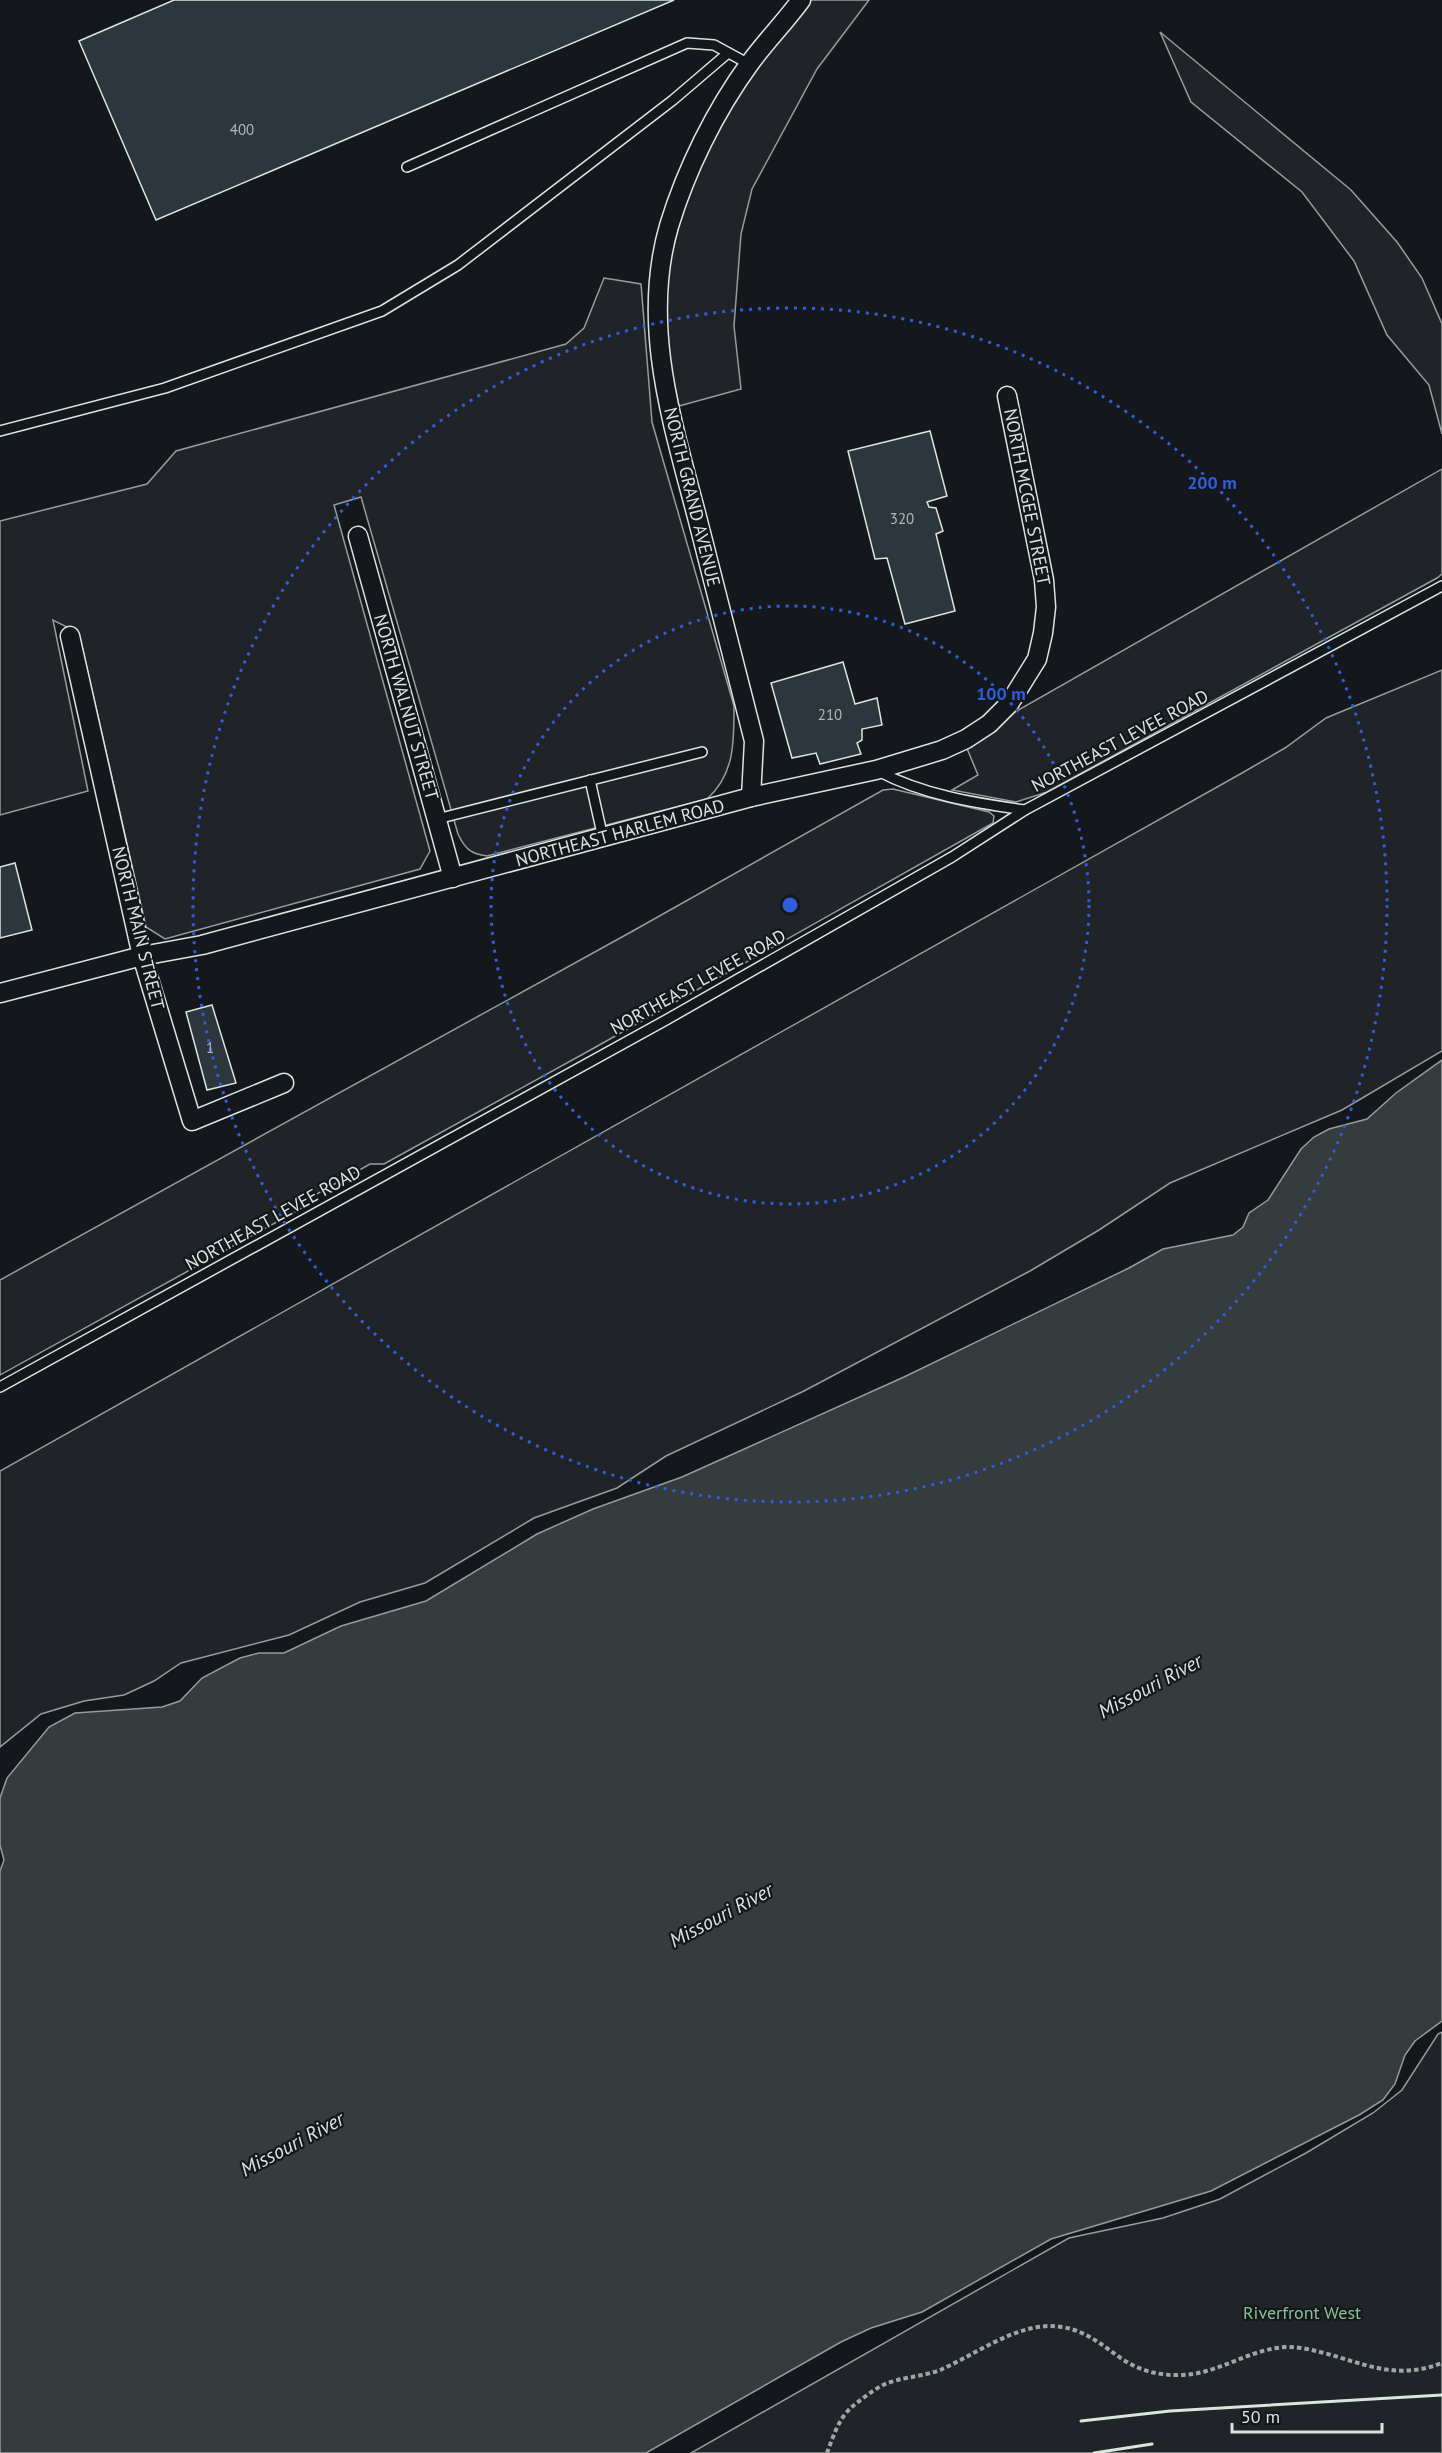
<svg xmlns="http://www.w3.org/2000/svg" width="1442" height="2453" viewBox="0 0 1442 2453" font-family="'PT Sans',sans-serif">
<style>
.green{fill:#202428;stroke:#939e99;stroke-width:1.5}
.water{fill:#363b3e;stroke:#939e99;stroke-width:1.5}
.building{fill:#2c363c;stroke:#d8e6dc;stroke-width:1.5}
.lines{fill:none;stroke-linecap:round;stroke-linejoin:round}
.lane-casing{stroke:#d8e6dc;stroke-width:12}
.street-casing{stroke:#d8e6dc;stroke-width:21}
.path{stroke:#9da8a2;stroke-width:4;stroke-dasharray:4.5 3;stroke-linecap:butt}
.lane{stroke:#14181c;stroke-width:9}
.street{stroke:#14181c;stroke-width:18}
.wall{stroke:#d8e6dc;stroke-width:3}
.ring{fill:none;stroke:#305dd8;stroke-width:3;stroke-dasharray:3 6}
.labels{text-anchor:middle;stroke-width:4.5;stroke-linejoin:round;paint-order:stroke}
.number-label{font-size:15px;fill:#adbab4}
.street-label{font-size:18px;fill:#d8e6dc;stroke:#14181c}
.park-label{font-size:18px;fill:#8ac095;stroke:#14181c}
.water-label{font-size:20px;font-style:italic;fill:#d8e6dc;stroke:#14181c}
.centre{fill:#305dd8;stroke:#14181c;stroke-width:3}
.ring-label{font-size:18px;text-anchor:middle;font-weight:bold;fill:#305dd8;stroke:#14181c;stroke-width:4.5;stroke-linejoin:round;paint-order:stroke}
</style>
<rect width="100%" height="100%" fill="#14181c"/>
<g class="green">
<polygon points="810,0 869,0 817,69 752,189 741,234 734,326 741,389 679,406 666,346 666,295 670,261 686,197 706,153 736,97 763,56"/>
<polygon points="1160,32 1351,190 1397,242 1422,278 1442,324 1442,434 1429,385 1387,335 1354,261 1302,192 1191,102"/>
<path d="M604 278 641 284 652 422 734 706C734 741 735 774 707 799L487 856C471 854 465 849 458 834L361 497 334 505 430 851 420 869 165 939 146 927 79 633 53 620 88 791 0 815V521L147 484 176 451 566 344 584 328Z"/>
<polygon points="1442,469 1442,574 1437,578 1047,792 1016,802 952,790 978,775 966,746 1013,713"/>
<path d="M1442 670V1051L1342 1110 1170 1183 1099 1230 1030 1271 804 1391 666 1456 617 1488 534 1518 425 1583 360 1602 289 1635 181 1663 154 1681 124 1695 84 1701 41 1714 0 1747V1471C414 1237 830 1008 1242 773L1285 748 1326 718Z"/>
<polygon points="893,789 989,812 994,816 993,823 594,1048 384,1164 370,1164 315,1195 311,1203 0,1375 0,1280 631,932 883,790"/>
<polygon points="1442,2032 1442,2453 691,2453 1069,2238 1163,2218 1220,2199 1306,2153 1373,2113 1402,2090 1438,2034"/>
</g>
<polygon class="water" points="1442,1060 1442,2021 1415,2041 1405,2055 1395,2084 1383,2100 1359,2115 1211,2191 1051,2239 922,2312 871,2328 841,2342 646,2453 0,2453 0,1871 4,1860 0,1845 0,1798 7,1778 49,1727 75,1713 162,1707 180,1701 202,1678 240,1658 259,1653 284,1653 341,1626 426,1601 537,1534 593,1509 682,1477 904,1377 1129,1268 1163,1249 1233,1235 1243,1227 1249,1213 1268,1200 1301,1149 1314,1137 1329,1129 1367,1119 1396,1093"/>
<g class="building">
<polygon points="174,0 674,0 156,220 79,41"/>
<polygon points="930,431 947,496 927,502 929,507 936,508 943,531 936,534 955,611 905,624 887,558 875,559 848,451"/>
<polygon points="843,662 855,704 877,698 882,725 862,729 862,740 857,743 861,754 820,764 816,753 792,758 771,683"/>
<polygon points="15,863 32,930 0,938 0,867"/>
<polygon points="212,1005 236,1083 207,1090 186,1012"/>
</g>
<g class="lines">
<g class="lane-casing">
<g id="lane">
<polyline points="407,167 687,43 714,45 749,64"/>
<polyline points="0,431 165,388 382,311 458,265 673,100 728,53"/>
<path d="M878 771C923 795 975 803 1025 810"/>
<polyline points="590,780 603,838"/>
<polyline points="437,819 702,752"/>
<polyline points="0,1387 666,1020 952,857 1025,810 1442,586"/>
</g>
</g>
<g class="street-casing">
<g id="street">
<polyline points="358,536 453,878"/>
<polyline points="70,636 142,956 192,1121 284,1083"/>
<path d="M751 797 754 741C735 668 717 594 698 521 673 424 640 326 669 226 686 170 715 111 750 63 766 41 785 22 801 0"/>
<polyline points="0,993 142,956 202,945 751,797 876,770 942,750 966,739 989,724 1009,704 1037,659 1043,633 1046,607 1044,580 1007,396"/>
</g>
</g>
<path class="path" d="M827 2453C833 2437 839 2417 853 2406 862 2399 873 2390 883 2385 900 2377 922 2377 940 2370 977 2354 1020 2320 1062 2327 1087 2331 1103 2346 1122 2359 1140 2371 1160 2376 1182 2375 1223 2374 1259 2341 1301 2348 1352 2356 1388 2384 1442 2363"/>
<use href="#lane" class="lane"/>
<use href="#street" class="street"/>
<g class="wall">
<polyline points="1081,2421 1170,2411 1442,2395"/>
<polyline points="1094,2453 1152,2444"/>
</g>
</g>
<g class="ring">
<circle cx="790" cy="905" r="299"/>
<circle cx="790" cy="905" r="597"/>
</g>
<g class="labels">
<g class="number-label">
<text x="242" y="135">400</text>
<text x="902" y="524">320</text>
<text x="830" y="720">210</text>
<text x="210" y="1053">1</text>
</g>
<g class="street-label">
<text transform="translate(692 497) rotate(76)" y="6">NORTH GRAND AVENUE</text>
<text transform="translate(1027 497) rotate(79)" y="6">NORTH MCGEE STREET</text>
<text transform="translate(406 707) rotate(74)" y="6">NORTH WALNUT STREET</text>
<text transform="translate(1120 741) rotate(-28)" y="6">NORTHEAST LEVEE ROAD</text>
<text transform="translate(620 833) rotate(-15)" y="6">NORTHEAST HARLEM ROAD</text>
<text transform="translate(138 928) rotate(76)" y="6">NORTH MAIN STREET</text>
<text transform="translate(698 982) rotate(-29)" y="6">NORTHEAST LEVEE ROAD</text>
<text transform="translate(273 1218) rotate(-29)" y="6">NORTHEAST LEVEE ROAD</text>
</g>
<g class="park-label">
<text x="1302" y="2319">Riverfront West</text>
</g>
<g class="water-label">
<text transform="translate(1150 1686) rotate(-28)" y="7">Missouri River</text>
<text transform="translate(721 1915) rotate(-28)" y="7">Missouri River</text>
<text transform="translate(292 2144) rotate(-28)" y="7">Missouri River</text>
</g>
</g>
<circle cx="790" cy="905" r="9" class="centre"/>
<g class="ring-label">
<text x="1212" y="489">200 m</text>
<text x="1001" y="700">100 m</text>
</g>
<path d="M1232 2423v9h150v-9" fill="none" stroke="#d8e6dc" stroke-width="3"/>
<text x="1241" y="2423" font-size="18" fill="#d8e6dc" stroke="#14181c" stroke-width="4.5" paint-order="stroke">50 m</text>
</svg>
